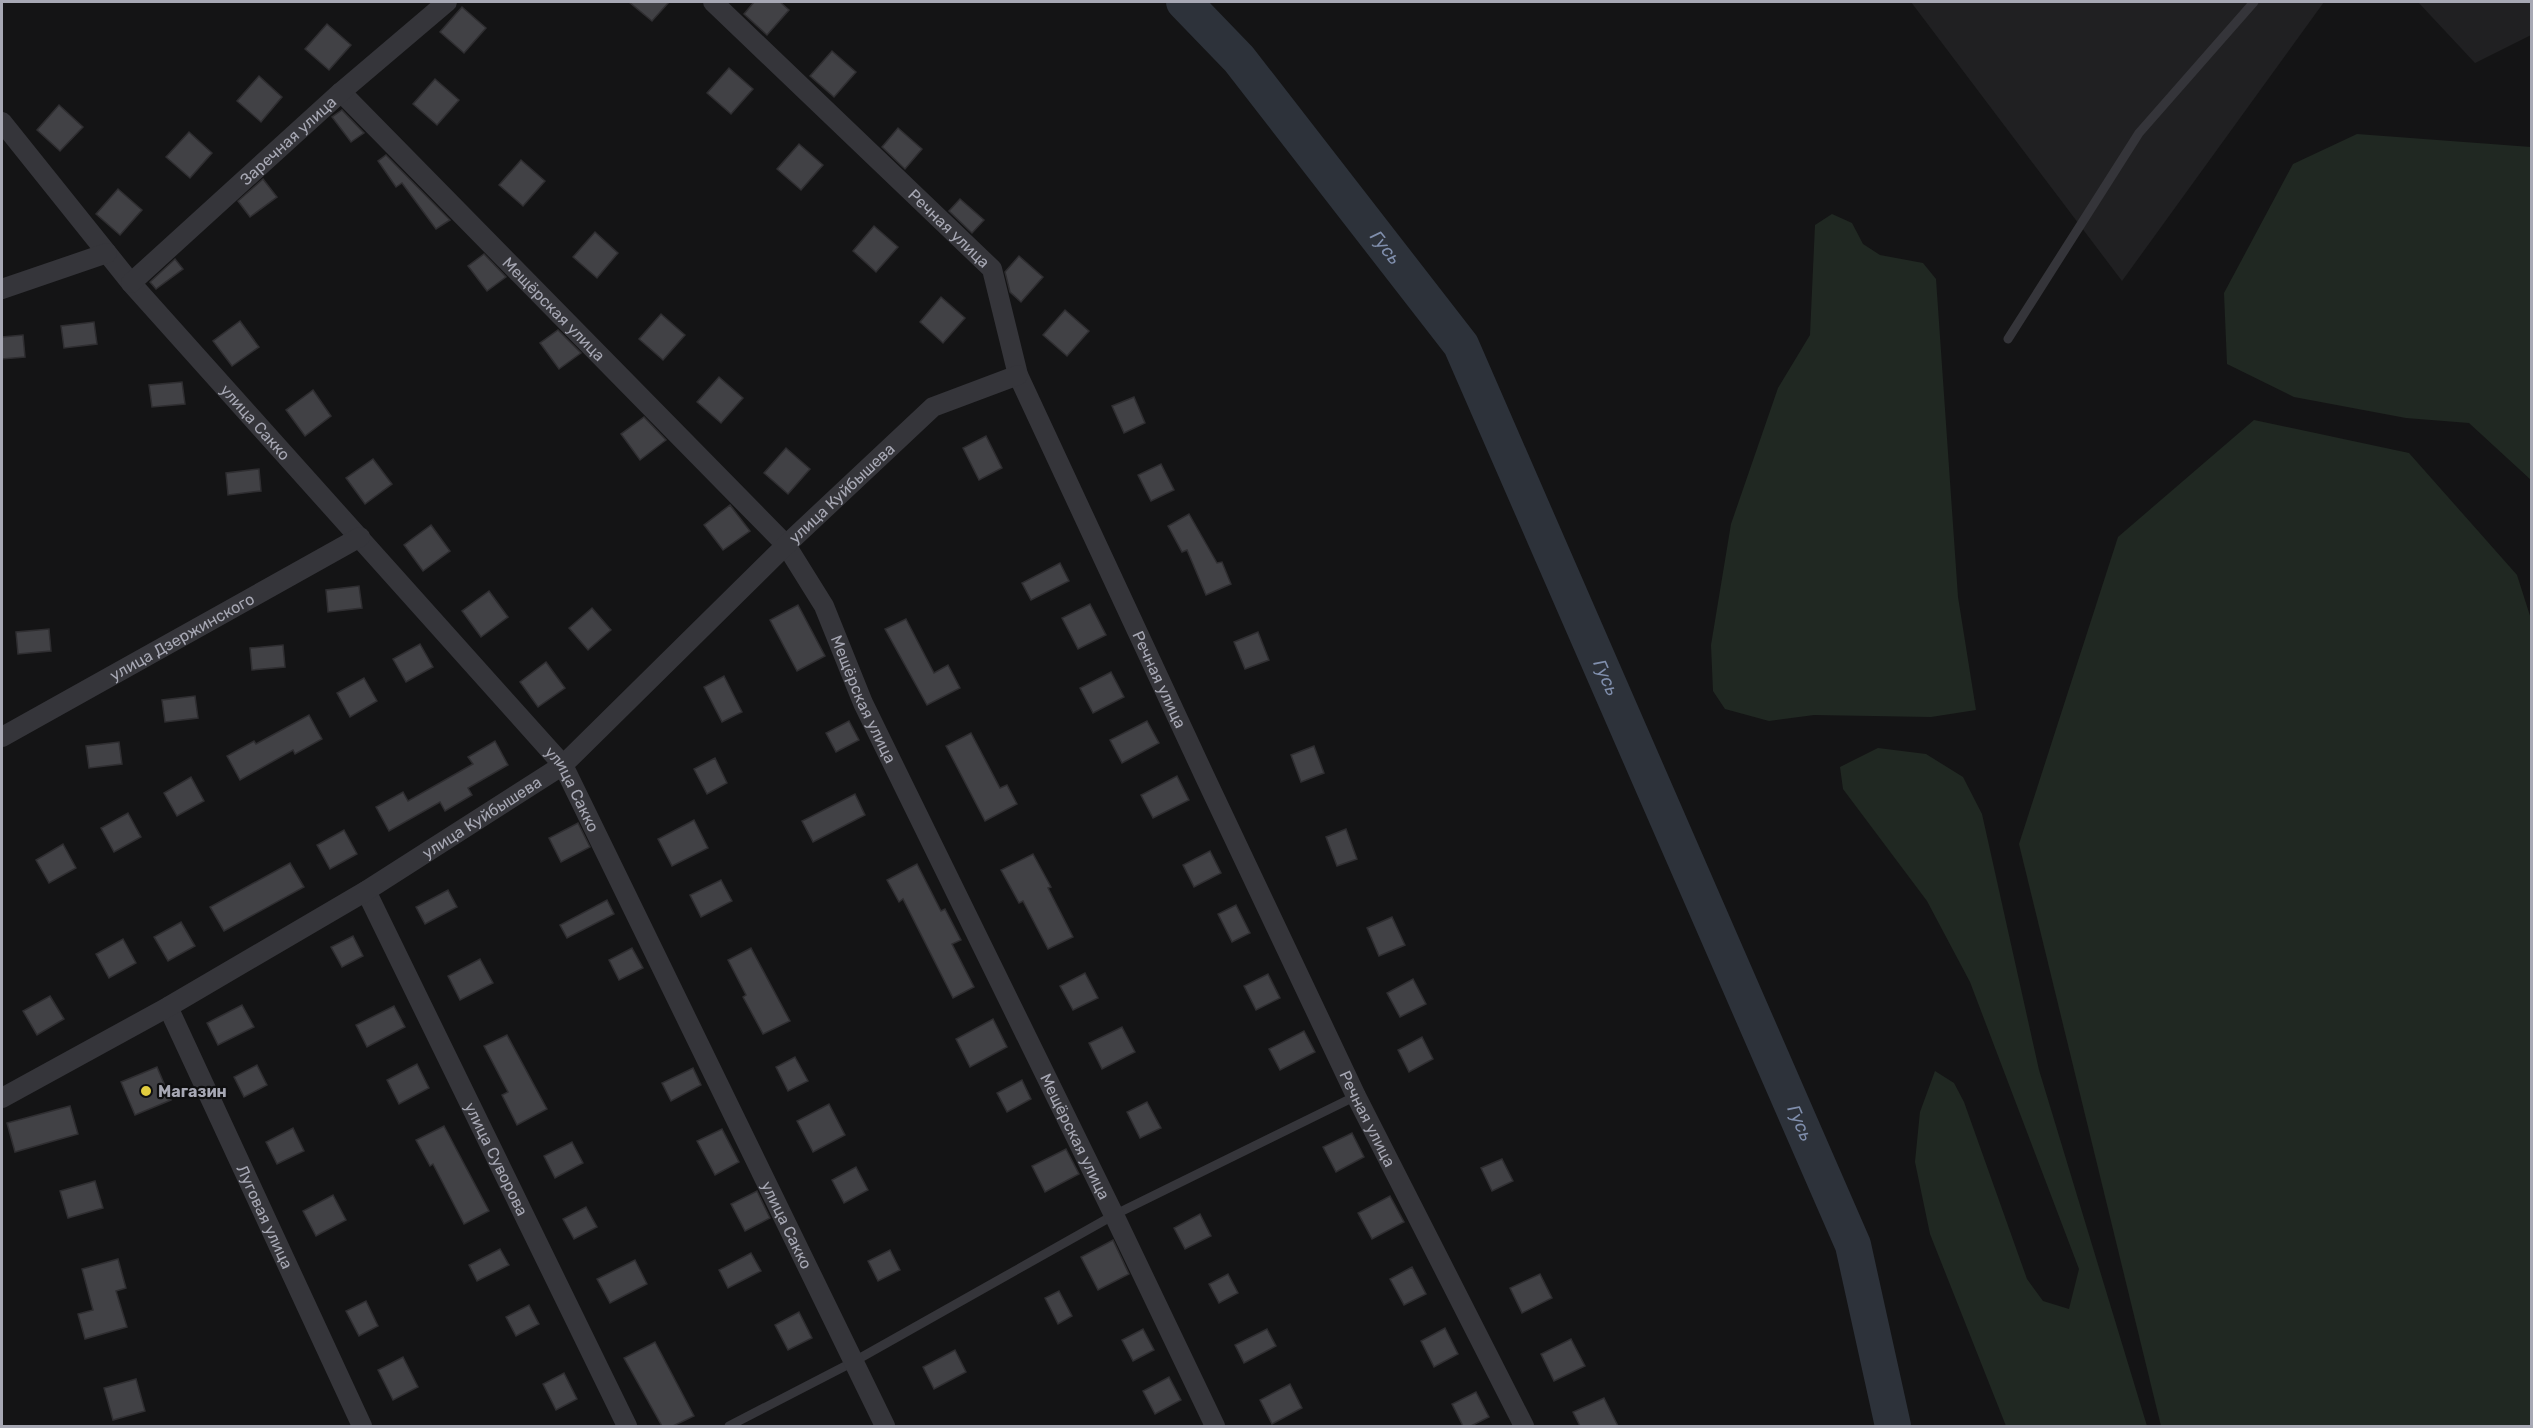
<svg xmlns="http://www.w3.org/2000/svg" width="2533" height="1428" viewBox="0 0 2533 1428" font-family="Rubik,sans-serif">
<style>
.built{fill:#202022}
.green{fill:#202822}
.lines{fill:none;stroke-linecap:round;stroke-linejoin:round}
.river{stroke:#2d323a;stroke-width:36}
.building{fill:#414145;stroke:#2f2e31;stroke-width:1.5}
.lane{stroke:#35353a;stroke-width:9}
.street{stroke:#35353a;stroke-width:20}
.poi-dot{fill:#e2cd3f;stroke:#0f0f10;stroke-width:2}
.labels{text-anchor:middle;stroke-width:4.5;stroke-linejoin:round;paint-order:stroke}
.street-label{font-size:16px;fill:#a7a8b4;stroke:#0f0f10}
.poi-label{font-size:16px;font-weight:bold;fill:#a7a8b4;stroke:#0f0f10;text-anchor:start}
.water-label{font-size:18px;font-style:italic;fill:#808fad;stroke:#0f0f10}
</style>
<rect width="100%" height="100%" fill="#141415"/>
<g class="built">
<polygon points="1911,2 2324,2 2122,281"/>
<polygon points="2418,2 2531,2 2531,35 2475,63"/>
</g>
<g class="green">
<polygon points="2357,134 2531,147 2531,480 2469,423 2406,418 2294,397 2227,364 2224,293 2293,164"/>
<polygon points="1832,214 1852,223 1863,244 1880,255 1923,263 1936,279 1958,597 1976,710 1931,717 1814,715 1769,721 1725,709 1713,691 1711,645 1731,524 1778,388 1810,335 1815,225"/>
<polygon points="2254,420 2409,453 2517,575 2531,619 2531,1426 2161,1426 2019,844 2118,537"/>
<polygon points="1878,748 1926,754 1963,777 1982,814 2039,1070 2147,1426 2006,1426 1930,1234 1915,1162 1920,1112 1935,1071 1954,1083 1964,1102 2027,1279 2043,1301 2069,1309 2079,1269 1970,982 1927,901 1843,789 1840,767"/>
</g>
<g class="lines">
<path class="river" id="s1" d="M1184 2 1239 59 1461 345 1853 1245 1893 1426"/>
</g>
<g class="building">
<polygon points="629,2 669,2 652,21"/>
<polygon points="754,2 780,2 789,10 767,35 744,14"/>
<polygon points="462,7 486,28 464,53 440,32"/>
<polygon points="327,24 351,45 329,70 305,49"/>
<polygon points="832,51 856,72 834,97 810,76"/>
<polygon points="729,68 753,89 731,114 707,93"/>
<polygon points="259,76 282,97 261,122 237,101"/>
<polygon points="435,79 459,100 437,125 413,104"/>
<polygon points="59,105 83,127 60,151 37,130"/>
<polygon points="342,110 364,133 351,142 332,117"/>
<polygon points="898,128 922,149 905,169 882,147"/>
<polygon points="189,132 212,153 190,178 166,157"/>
<polygon points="799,144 823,165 801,190 777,169"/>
<polygon points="386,155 450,220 436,229 402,183 396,187 378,161"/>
<polygon points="521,160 545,181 523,206 499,185"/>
<polygon points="263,179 277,197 250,217 238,201"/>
<polygon points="118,189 142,210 120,235 96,214"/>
<polygon points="960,199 984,220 972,233 949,211"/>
<polygon points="874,226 898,247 876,272 853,251"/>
<polygon points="595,232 618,253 597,278 573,257"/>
<polygon points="484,254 506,277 487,291 468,266"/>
<polygon points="1019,256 1043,277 1021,302 1010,292 1005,272"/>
<polygon points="175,259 183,269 156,289 150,282"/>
<polygon points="941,297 965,318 943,343 920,322"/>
<polygon points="1065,310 1089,331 1067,356 1043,335"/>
<polygon points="661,314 685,335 663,360 639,339"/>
<polygon points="240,321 259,347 232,366 213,341"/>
<polygon points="94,322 97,344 64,348 61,326"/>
<polygon points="558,330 581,353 559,369 540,343"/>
<polygon points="23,335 25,357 2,359 2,337"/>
<polygon points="719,377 743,398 721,423 697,402"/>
<polygon points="182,382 185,404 152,407 149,385"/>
<polygon points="313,390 331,416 305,436 286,410"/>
<polygon points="1134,397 1145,423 1124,433 1112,406"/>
<polygon points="644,417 666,440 640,460 621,434"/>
<polygon points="986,436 1002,468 979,480 963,448"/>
<polygon points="786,448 810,469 788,494 764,473"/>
<polygon points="373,459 392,484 365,504 346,478"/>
<polygon points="1161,464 1174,490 1151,501 1138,475"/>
<polygon points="259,469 261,491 228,495 226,473"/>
<polygon points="730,505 750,531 723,550 704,525"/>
<polygon points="1189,514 1217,563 1222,562 1231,584 1206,595 1187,550 1182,552 1168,526"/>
<polygon points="431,525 450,551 423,571 404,545"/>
<polygon points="1060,563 1069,581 1031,600 1022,583"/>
<polygon points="359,586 362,608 328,612 326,590"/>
<polygon points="489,591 508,617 481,637 462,611"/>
<polygon points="1090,604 1106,635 1078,649 1062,618"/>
<polygon points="798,605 825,656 797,671 770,620"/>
<polygon points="592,608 611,630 588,650 569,628"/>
<polygon points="906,619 934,673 948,665 960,688 927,705 885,629"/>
<polygon points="49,629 51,651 18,654 16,632"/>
<polygon points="1258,632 1269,660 1245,669 1234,642"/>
<polygon points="420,644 433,667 406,682 393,659"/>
<polygon points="283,645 285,667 252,670 250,648"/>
<polygon points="546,662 565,688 538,707 520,682"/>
<polygon points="1111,672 1124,697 1093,713 1080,688"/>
<polygon points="724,676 742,712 722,722 704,687"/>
<polygon points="364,678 377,701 350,717 337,693"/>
<polygon points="195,696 198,718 165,722 162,700"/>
<polygon points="309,715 322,739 295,754 293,750 240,780 227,756 254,741 256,744"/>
<polygon points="849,721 859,740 836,752 826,733"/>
<polygon points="1147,721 1159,743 1122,763 1110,740"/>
<polygon points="971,733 1000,788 1007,785 1017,804 985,821 946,746"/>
<polygon points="495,741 508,765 468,788 472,795 445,811 440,802 389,831 376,807 403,792 408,801 473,764 468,757"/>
<polygon points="119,742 122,764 89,768 86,746"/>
<polygon points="1314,746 1324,773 1301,782 1291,755"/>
<polygon points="715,758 727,783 707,794 694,769"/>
<polygon points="1177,776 1189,800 1153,818 1141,795"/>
<polygon points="191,777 204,801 177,816 164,793"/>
<polygon points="855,794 865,815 813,842 802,821"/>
<polygon points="128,813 141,837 114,852 101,828"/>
<polygon points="694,820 708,848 672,866 658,839"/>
<polygon points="578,823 590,847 561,862 549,838"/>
<polygon points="1346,829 1357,859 1337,866 1326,837"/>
<polygon points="344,830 357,854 330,869 317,845"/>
<polygon points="63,844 76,868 49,883 36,860"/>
<polygon points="1210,851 1221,873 1194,887 1183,865"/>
<polygon points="1033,854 1051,887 1048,888 1073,937 1048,949 1023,901 1019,903 1001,870"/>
<polygon points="290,863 304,887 224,931 210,907"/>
<polygon points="917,864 941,911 945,909 961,940 952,944 974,987 953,998 903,899 899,902 887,880"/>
<polygon points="721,880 732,901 701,917 690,895"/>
<polygon points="448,890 457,907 425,924 416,907"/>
<polygon points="607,900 614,914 567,938 560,925"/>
<polygon points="1236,905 1250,933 1232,942 1218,914"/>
<polygon points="1392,917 1405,945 1379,956 1367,928"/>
<polygon points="181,922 195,946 168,961 154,937"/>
<polygon points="353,936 363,956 342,967 331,947"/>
<polygon points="123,939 136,963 109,978 96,954"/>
<polygon points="632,948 643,968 619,980 609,960"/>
<polygon points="751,948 790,1021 763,1034 743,997 746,995 728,960"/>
<polygon points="480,959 493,983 460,1000 448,976"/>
<polygon points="1085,973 1098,998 1073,1010 1060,986"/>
<polygon points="1268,974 1280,998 1256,1010 1244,986"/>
<polygon points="1413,979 1426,1004 1400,1017 1387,993"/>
<polygon points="50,996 64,1019 37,1035 23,1011"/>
<polygon points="242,1005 254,1027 218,1045 207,1023"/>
<polygon points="394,1006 405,1027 367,1047 356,1025"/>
<polygon points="993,1019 1007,1047 970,1067 956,1039"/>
<polygon points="1122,1027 1135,1052 1102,1069 1089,1043"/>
<polygon points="1304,1031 1315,1052 1280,1070 1269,1049"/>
<polygon points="507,1035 547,1109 517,1125 502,1095 508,1092 484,1046"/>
<polygon points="1422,1037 1433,1059 1409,1072 1398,1050"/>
<polygon points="795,1057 808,1081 788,1091 776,1067"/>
<polygon points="417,1064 429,1088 399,1104 387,1080"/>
<polygon points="257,1065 267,1085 244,1097 234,1077"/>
<polygon points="157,1067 171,1100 135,1115 121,1082"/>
<polygon points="693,1068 701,1085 671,1101 662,1083"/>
<polygon points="1022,1080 1031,1099 1007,1112 997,1093"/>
<polygon points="1147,1102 1161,1128 1140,1138 1127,1112"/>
<polygon points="829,1104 845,1135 813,1152 797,1121"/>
<polygon points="70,1106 78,1134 15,1152 7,1123"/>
<polygon points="444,1126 489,1211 464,1224 433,1164 430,1166 416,1140"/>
<polygon points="293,1128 304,1151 277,1164 266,1142"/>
<polygon points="722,1129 739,1162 715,1175 697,1141"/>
<polygon points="1352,1133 1364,1157 1336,1172 1323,1147"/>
<polygon points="572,1142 583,1163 555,1178 544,1156"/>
<polygon points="1066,1149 1079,1174 1045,1192 1032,1166"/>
<polygon points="1502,1159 1513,1181 1492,1191 1481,1168"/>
<polygon points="856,1167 868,1190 844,1203 832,1180"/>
<polygon points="95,1181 103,1208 68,1218 60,1191"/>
<polygon points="757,1191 770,1218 745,1231 731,1204"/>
<polygon points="333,1195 346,1220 316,1236 303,1211"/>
<polygon points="1390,1196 1404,1222 1372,1239 1358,1213"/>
<polygon points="586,1207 597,1227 574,1239 563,1219"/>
<polygon points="1200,1214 1211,1236 1185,1249 1174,1228"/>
<polygon points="1113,1240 1129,1274 1098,1290 1081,1257"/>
<polygon points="500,1249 509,1265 477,1281 469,1265"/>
<polygon points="890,1250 900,1270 878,1281 868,1261"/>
<polygon points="751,1253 761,1271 728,1288 719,1270"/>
<polygon points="118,1259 126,1288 116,1291 127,1327 85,1339 78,1314 93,1310 82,1269"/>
<polygon points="635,1260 647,1284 610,1303 597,1279"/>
<polygon points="1412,1267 1426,1294 1404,1305 1390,1279"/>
<polygon points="1228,1274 1238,1293 1219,1303 1209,1284"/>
<polygon points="1540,1274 1552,1298 1522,1313 1510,1288"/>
<polygon points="1059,1291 1072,1316 1058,1324 1045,1298"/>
<polygon points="366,1301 378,1326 359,1336 346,1311"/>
<polygon points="529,1305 539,1324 516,1336 506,1317"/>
<polygon points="799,1312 812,1338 788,1350 775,1325"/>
<polygon points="1445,1328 1458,1354 1434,1367 1421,1341"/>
<polygon points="1143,1329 1154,1350 1133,1361 1122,1340"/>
<polygon points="1267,1329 1276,1346 1244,1363 1235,1345"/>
<polygon points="1571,1339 1585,1366 1554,1381 1541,1354"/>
<polygon points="655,1342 694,1416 673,1426 662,1426 624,1358"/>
<polygon points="955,1350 966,1372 934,1389 923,1367"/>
<polygon points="403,1357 418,1387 393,1400 378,1370"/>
<polygon points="564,1373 577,1399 556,1410 543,1384"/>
<polygon points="1169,1377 1181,1400 1155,1414 1143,1391"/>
<polygon points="136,1379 145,1411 113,1420 104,1388"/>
<polygon points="1290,1384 1302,1408 1272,1424 1260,1400"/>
<polygon points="1476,1392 1489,1417 1471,1426 1463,1426 1452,1404"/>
<polygon points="1604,1398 1618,1426 1580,1426 1573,1412"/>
</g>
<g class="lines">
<g class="lane">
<polyline points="2008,339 2139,133 2254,2"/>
<polyline points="729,1426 853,1362 1114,1215 1356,1096"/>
</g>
<g class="street">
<path id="s2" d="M713 2 992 269 1018 375 1205 777 1356 1096 1524 1426"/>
<path id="s3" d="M341 92 786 545 824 606 863 703 1114 1215 1215 1426"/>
<path id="s4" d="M2 122 131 283 563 765 885 1426"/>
<path id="s5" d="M131 283 341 92 447 2"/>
<polyline points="2,289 107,253"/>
<path id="s6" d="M2 737 360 537"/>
<path id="s7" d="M366 891 627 1426"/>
<path id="s8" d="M168 1007 362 1426"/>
<path id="s9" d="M2 1098 168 1007 366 891 563 765 786 545 933 407 1018 375"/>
</g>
</g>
<circle class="poi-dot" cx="146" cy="1091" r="6"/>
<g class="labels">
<g class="street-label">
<text dy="6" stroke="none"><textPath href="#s5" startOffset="212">Заречная улица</textPath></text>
<text dy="6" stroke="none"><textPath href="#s2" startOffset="327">Речная улица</textPath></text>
<text dy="6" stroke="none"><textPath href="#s3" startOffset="304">Мещёрская улица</textPath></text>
<text dy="6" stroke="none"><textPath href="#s4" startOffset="393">улица Сакко</textPath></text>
<text dy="6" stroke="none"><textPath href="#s9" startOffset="1042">улица Куйбышева</textPath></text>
<text dy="6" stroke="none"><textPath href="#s6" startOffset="206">улица Дзержинского</textPath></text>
<text dy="6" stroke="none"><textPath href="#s2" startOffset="831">Речная улица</textPath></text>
<text dy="6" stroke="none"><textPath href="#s3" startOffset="808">Мещёрская улица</textPath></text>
<text dy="6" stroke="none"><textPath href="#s4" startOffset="879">улица Сакко</textPath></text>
<text dy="6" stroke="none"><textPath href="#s9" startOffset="556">улица Куйбышева</textPath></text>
<text dy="6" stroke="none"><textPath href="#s2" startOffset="1317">Речная улица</textPath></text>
<text dy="6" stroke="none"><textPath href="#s3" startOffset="1294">Мещёрская улица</textPath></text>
<text dy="6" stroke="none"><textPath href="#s7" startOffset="298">улица Суворова</textPath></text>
<text dy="6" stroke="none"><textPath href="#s8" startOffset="231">Луговая улица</textPath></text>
<text dy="6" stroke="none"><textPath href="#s4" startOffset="1365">улица Сакко</textPath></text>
</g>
<g class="poi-label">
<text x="158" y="1097">Магазин</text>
</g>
<g class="water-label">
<text dy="6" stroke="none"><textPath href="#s1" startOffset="318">Гусь</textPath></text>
<text dy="6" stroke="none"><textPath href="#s1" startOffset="804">Гусь</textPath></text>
<text dy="6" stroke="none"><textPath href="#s1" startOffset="1290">Гусь</textPath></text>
</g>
</g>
<rect width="2533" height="1428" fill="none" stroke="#a7a8b4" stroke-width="6"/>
</svg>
